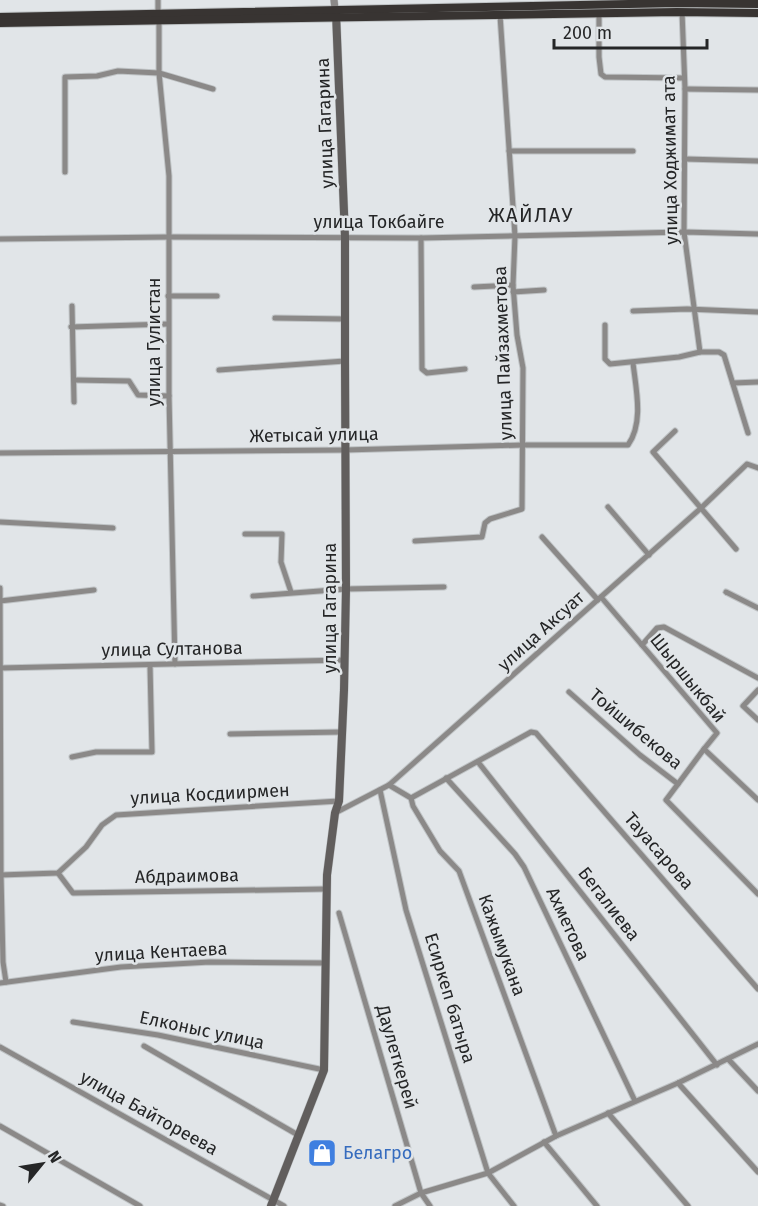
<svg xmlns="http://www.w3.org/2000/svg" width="758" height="1206" viewBox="0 0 758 1206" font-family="'Fira Sans',sans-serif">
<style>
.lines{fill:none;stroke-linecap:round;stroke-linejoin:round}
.minor-casing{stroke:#bfc3c5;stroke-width:7}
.tertiary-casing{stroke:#bfc3c5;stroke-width:8}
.secondary-casing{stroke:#bfc3c5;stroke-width:9}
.trunk-casing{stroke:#bfc3c5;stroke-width:10}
.minor{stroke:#8b8988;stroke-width:5}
.tertiary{stroke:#8b8988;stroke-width:7}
.secondary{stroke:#615e5d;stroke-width:8}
.trunk{stroke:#383432;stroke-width:8}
.labels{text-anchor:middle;stroke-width:5;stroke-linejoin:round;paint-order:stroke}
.street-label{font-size:18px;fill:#252627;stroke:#e1e5e8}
.shop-label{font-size:18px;fill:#366cbe;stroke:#e1e5e8;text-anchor:start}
.neighbourhood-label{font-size:20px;letter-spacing:1.5px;fill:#252627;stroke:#e1e5e8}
</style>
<rect width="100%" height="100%" fill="#e1e5e8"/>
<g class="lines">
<g class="minor-casing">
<g id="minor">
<polyline points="158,0 158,13"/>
<polyline points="682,11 685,89 684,232 700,352"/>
<polyline points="599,13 599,57 601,74 605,77 684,78"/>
<polyline points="159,19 159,73 169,176 169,396 175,664"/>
<polyline points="685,89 758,90"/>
<polyline points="509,151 633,151"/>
<polyline points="685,159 758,161"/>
<polyline points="65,172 65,77 97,76 118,71 159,73 213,89"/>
<polyline points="421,238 422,369 427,373 465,369"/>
<polyline points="0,239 169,237 421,238 684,232 758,234"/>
<polyline points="474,287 513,285"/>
<polyline points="513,292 544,290"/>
<polyline points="168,296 217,296"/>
<polyline points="72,306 74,402"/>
<polyline points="633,311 687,309 758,312"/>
<polyline points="275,318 344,319"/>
<polyline points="605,325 605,359 610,364 679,357 700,352 719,352 724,355 748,433"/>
<polyline points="71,327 168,324"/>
<polyline points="219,370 345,361"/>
<polyline points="74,380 129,381 138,395 169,396"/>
<polyline points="733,383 758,382"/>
<polyline points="675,431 653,452 736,549"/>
<path d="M0 453 345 450 523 445H628C644 423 636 389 633 363"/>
<polyline points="608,507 649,555"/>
<polyline points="0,522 113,528"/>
<polyline points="245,534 282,534 281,562 291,592"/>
<polyline points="542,537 598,600"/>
<polyline points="415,541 482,537 485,523 490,519 522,509 523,368 517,335 513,285 515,236 500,15"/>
<polyline points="0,588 1,875 3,962 6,982"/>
<polyline points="726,592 758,608"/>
<polyline points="253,596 346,589 444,587"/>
<polyline points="601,597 717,733 704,749 758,800"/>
<polyline points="0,601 94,590"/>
<polyline points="642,645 657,628 664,627 758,678"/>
<polyline points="0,668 345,660"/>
<polyline points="758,690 743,706 758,720"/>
<polyline points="569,692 640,755 678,784 666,800 758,894"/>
<polyline points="230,734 342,732"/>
<polyline points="72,757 96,752 152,752 150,665"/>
<polyline points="478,762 717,1065"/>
<polyline points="446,778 515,854 524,867 635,1101"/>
<polyline points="678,784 704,749"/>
<polyline points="389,785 411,798 413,806 440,851 459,871 556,1136"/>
<polyline points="380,790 406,910 488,1173 514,1206"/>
<polyline points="411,798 531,732 536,733 758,989"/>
<polyline points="335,813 389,785 700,509 747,464 758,468"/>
<polyline points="58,873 73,893 326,889"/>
<polyline points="0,875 58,873 86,847 102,825 116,815 339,801"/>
<polyline points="339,913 421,1193 430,1206"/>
<polyline points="0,983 121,967 210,962 325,963"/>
<polyline points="73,1022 158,1035 324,1070"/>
<polyline points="144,1046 298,1135"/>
<polyline points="0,1047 284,1206"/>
<polyline points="728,1059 758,1091"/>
<polyline points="678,1083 758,1172"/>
<polyline points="608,1113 688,1206"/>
<polyline points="0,1126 140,1206"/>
<polyline points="544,1142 597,1206"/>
<polyline points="0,1205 3,1206"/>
<polyline points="395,1206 421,1193 488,1173 556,1136 678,1083 758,1044"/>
</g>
</g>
<g class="tertiary-casing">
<polyline id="tertiary" points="334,0 335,9"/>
</g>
<g class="secondary-casing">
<polyline id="secondary" points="271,1206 324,1070 327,875 335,813 339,801 344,690 346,589 345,361 345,237 336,13"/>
</g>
<g class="trunk-casing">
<g id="trunk">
<polyline points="0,17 677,3 758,4"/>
<polyline points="0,23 677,12 758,13"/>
</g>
</g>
<use href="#minor" class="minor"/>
<use href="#tertiary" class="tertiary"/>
<use href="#secondary" class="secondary"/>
<use href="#trunk" class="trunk"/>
</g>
<defs>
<g id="shop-square" transform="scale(1.5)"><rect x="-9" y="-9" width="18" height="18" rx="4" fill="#3f7fe0" stroke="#e1e5e8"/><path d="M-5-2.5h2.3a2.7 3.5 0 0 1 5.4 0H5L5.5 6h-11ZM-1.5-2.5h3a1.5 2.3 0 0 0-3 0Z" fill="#fff"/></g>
</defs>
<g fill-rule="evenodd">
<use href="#shop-square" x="322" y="1153"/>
</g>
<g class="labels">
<g class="street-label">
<text transform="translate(325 123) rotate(-92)" y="6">улица Гагарина</text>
<text transform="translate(670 160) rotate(-91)" y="6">улица Ходжимат ата</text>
<text x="379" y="228">улица Токбайге</text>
<text transform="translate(154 342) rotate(-90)" y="6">улица Гулистан</text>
<text transform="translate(503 353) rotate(-92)" y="6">улица Пайзахметова</text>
<text transform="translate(314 435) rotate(-1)" y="6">Жетысай улица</text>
<text transform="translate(330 608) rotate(-90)" y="6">улица Гагарина</text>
<text transform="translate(541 631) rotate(-42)" y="6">улица Аксуат</text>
<text transform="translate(172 649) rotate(-1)" y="6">улица Султанова</text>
<text transform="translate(688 678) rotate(51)" y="6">Шыршыкбай</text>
<text transform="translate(636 729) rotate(40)" y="6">Тойшибекова</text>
<text transform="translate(210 794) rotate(-3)" y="6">улица Косдиирмен</text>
<text transform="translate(659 851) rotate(49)" y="6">Тауасарова</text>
<text transform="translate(187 876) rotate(-1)" y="6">Абдраимова</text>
<text transform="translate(609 904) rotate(52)" y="6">Бегалиева</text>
<text transform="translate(568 924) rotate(65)" y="6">Ахметова</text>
<text transform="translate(502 945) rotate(70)" y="6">Кажымукана</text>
<text transform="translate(161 952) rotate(-3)" y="6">улица Кентаева</text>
<text transform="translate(450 998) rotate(73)" y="6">Есиркеп батыра</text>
<text transform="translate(202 1030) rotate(12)" y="6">Елконыс улица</text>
<text transform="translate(397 1057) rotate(74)" y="6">Даулеткерей</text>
<text transform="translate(149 1113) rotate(29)" y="6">улица Байтореева</text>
</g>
<g class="shop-label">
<text x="343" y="1159">Белагро</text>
</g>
<g class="neighbourhood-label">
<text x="531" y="222">ЖАЙЛАУ</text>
</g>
</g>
<g transform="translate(42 1164) rotate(60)" stroke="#e1e5e8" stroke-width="4.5" paint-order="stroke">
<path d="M0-4.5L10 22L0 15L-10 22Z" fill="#252627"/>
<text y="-9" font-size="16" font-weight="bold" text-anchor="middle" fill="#252627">N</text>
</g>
<path d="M554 39v9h153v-9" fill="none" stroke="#252627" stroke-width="3"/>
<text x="563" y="39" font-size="18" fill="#252627" stroke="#e1e5e8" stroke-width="4.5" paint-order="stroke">200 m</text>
</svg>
